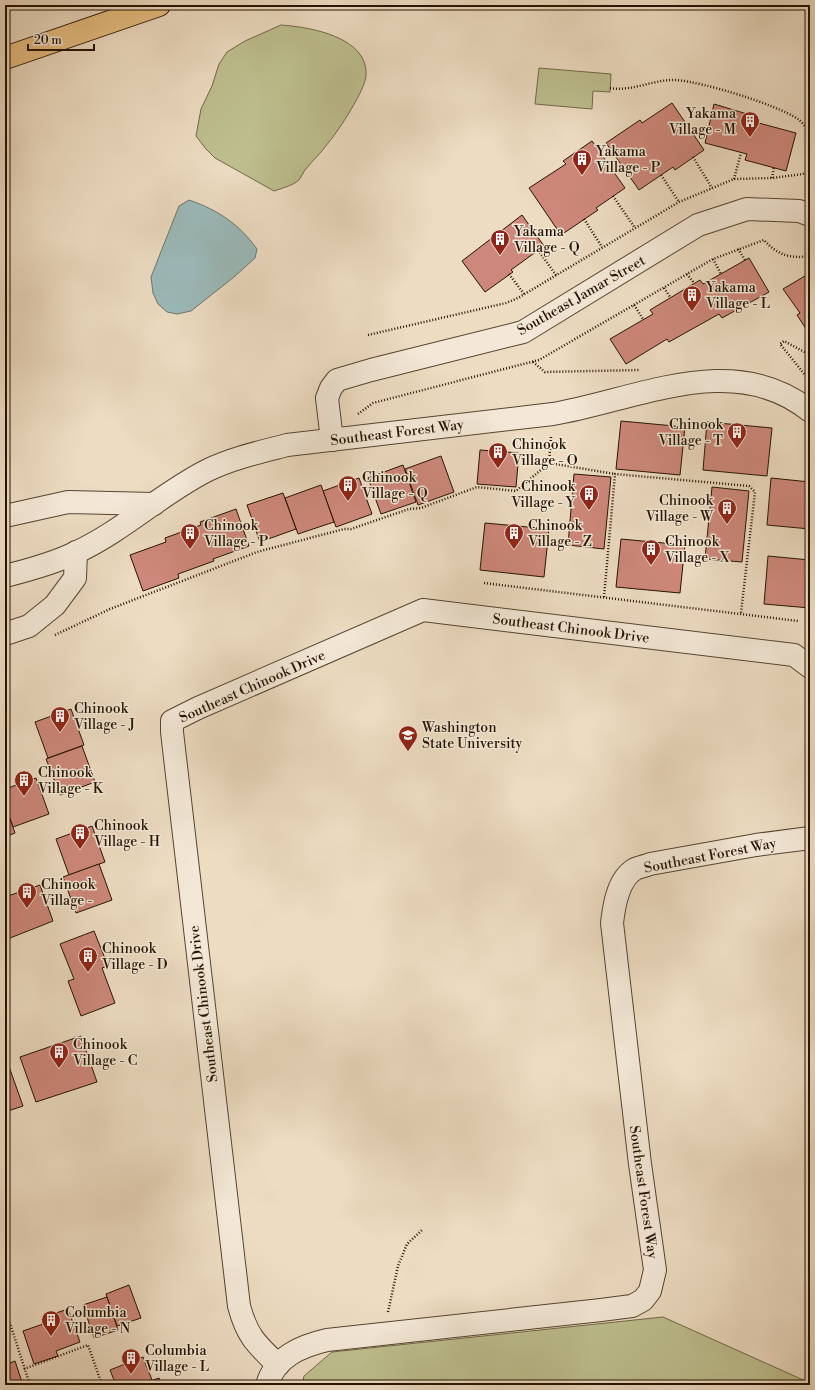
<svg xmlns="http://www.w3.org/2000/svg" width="815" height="1390" viewBox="0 0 815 1390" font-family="'Libre Bodoni',serif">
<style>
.green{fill:#bebf8f;stroke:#716848}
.water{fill:#9bbaba;stroke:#6b7770}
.building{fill:#ce887b;stroke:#241200}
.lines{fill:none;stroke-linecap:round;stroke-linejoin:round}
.minor-casing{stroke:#564430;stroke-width:24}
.major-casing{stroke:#241200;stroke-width:24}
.path{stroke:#241200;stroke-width:2.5;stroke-dasharray:1 2;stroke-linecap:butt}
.minor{stroke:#f3e8d7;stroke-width:22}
.major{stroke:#e6be81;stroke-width:22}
.labels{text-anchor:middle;stroke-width:3;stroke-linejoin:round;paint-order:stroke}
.poi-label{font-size:14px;fill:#241200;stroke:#f3e8d7;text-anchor:start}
.street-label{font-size:14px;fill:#241200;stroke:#f3e8d7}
</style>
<rect width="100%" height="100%" fill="#eddcc2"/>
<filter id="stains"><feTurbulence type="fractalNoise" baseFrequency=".005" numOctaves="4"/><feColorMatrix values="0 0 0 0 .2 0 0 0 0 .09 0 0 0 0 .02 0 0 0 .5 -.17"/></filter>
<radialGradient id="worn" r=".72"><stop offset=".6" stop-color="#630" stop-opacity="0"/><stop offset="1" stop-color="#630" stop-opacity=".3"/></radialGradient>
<g class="green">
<path d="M281 25C310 27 369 37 366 76 365 90 339 130 329 142 322 152 313 160 305 170 303 173 301 177 299 180 292 186 282 188 274 191L215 158 206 149 196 136 201 109 212 86 219 64 227 52 245 41Z"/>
<polygon points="539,68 611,74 610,92 593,91 592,109 535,104"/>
<polygon points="663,1317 810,1383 810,1385 302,1385 304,1376 332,1352"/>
</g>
<path class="water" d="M189 200C218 210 239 224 257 249L255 258 234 277 191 311 177 314 167 312 158 304 153 293 151 277 179 206Z"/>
<g class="building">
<polygon points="672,103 704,150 675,170 673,167 639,190 606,143 640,120 642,123"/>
<polygon points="714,104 757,117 755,122 796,133 786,171 745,160 747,154 705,143"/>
<polygon points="592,141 625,188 596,208 598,210 561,235 529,188 566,164 563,161"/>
<polygon points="522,215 544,246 511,270 513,272 485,292 462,261"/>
<polygon points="749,258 769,292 722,318 719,314 669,342 667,339 626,364 610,339 653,314 650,310 700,280 703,284"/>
<polygon points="810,273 810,335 797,315 800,313 783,289"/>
<polygon points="621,421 685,427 680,475 616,469"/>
<polygon points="707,422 772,428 767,476 703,470"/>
<polygon points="480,450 519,453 516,487 477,484"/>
<polygon points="441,456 454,492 418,505 405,469"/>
<polygon points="403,465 416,502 381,514 368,478"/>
<polygon points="574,474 611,477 604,549 568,545"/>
<polygon points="359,478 372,514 336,527 323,491"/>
<polygon points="771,478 810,482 810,529 767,525"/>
<polygon points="321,485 334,522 298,534 285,498"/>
<polygon points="712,487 749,491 742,562 705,559"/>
<polygon points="283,493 296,529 260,542 247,505"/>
<polygon points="236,509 249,546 213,559 214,561 178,574 179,578 143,591 130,555 166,542 165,538 201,525 200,522"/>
<polygon points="485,523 549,529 544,577 480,570"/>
<polygon points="621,539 685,545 680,593 616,587"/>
<polygon points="768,556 810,560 810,608 764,604"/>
<polygon points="71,709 84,745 48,758 35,722"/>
<polygon points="82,746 95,782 60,795 46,759"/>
<polygon points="36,778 49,814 13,827 5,804 5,789"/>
<polygon points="5,805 15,833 5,837"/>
<polygon points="92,826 105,862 69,875 56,839"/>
<polygon points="99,864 112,900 76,913 63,877"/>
<polygon points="40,885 53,921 5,940 5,897"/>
<polygon points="94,931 108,966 102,968 115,1003 81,1016 68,981 74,979 60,944"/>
<polygon points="81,1036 97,1082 36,1102 20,1057"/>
<polygon points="7,1061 23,1106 5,1112 5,1062"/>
<polygon points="129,1285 141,1318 117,1326 106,1294"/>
<polygon points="107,1297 118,1330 94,1338 83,1305"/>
<polygon points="68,1309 80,1342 56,1351 58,1356 34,1364 23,1331 46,1323 44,1317"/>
<polygon points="143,1357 152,1380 140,1385 116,1385 110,1370"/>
<polygon points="15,1361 23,1385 5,1385 5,1365"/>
<polygon points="159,1378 162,1385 140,1385"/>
</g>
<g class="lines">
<g class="minor-casing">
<g id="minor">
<polyline points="332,440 327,398 331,388 337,380 371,370 523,332 698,225 747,209 799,211 810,215"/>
<polyline points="5,516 68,502 154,504"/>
<path d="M5 576C29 570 55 563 77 552 124 530 162 493 208 470 233 458 260 452 287 445L553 414C637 400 733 349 810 411"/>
<polyline points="5,634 29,626 55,605 75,578 76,552"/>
<path d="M278 1365C256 1344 247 1336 239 1306L172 732V721L198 708 423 610 794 655 810 667"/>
<path d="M267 1385C275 1357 301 1346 327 1340L601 1310 632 1306 643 1300 650 1291 655 1270 640 1164 612 923C614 905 618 879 635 869 639 867 646 866 650 864L756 845 810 838"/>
</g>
</g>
<g class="major-casing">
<polyline id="major" points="5,58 159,5"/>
</g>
<g class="path">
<path d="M610 88C632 92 654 79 676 80 703 82 775 104 798 119 802 122 806 128 810 132"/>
<polyline points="693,157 712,188"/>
<polyline points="661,175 679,202"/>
<polyline points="772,178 774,167"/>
<polyline points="734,179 741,153"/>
<polyline points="613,196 635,228"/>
<polyline points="584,219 602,247"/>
<polyline points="738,249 745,260"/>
<polyline points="538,250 556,275"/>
<polyline points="713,259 721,274"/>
<polyline points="509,274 524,294"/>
<polyline points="687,274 694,283"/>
<polyline points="664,288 670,297"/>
<polyline points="634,305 643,319"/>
<polyline points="368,335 506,303 518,298 679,202 734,179 772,178 803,174 810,170"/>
<polyline points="810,355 784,341 780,344 810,381"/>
<polyline points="533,362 545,372 639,370"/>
<path d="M358 414 373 403 539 360 713 259 764 240C777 255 791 259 810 256"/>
<polyline points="551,437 549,463 615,474"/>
<polyline points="484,583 798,621"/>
<polyline points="604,597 615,474 749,486 755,492 741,613"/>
<polyline points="55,635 110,609 257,552 344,529 351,529 409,509 421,508 477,487 516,491 549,463"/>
<polyline points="5,1308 30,1385"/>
<polyline points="388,1312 398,1266 407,1244 422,1230"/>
<polyline points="24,1369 88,1345 102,1385"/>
</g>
<use href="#minor" class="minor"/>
<use href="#major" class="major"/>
</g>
<defs>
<g id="building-pin" transform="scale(1)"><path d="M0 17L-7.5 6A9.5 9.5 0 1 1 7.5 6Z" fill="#8f2418" stroke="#f3e8d7"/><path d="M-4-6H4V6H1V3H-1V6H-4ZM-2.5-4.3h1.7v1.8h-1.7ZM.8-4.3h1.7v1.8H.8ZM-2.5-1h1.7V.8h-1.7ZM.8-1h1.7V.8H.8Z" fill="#fff"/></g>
<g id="university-pin" transform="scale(1)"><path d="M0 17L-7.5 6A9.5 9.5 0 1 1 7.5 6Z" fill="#8f2418" stroke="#f3e8d7"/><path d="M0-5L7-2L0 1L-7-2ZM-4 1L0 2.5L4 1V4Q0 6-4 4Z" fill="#fff"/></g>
</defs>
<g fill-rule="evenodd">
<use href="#building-pin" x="750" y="121"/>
<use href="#building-pin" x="582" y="159"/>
<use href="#building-pin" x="500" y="239"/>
<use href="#building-pin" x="692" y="295"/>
<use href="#building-pin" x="737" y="432"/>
<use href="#building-pin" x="498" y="452"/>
<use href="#building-pin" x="348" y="485"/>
<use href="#building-pin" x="589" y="494"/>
<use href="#building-pin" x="727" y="508"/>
<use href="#building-pin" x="190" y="533"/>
<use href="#building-pin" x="514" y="533"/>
<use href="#building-pin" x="651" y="549"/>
<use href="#building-pin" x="60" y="716"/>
<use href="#university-pin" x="408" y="735"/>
<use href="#building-pin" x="24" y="780"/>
<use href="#building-pin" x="80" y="833"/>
<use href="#building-pin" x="27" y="892"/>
<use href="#building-pin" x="88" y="956"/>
<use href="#building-pin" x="59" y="1052"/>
<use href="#building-pin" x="51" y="1320"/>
<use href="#building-pin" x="131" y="1358"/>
</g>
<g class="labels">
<g class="poi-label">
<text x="736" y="118" text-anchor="end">Yakama<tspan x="736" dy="16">Village - M</tspan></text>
<text x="596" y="156">Yakama<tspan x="596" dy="16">Village - P</tspan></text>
<text x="514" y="236">Yakama<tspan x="514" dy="16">Village - Q</tspan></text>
<text x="706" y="292">Yakama<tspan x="706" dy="16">Village - L</tspan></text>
<text x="723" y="429" text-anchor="end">Chinook<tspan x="723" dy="16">Village - T</tspan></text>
<text x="512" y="449">Chinook<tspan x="512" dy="16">Village - O</tspan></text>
<text x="362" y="482">Chinook<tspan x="362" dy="16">Village - Q</tspan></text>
<text x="575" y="491" text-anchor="end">Chinook<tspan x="575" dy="16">Village - Y</tspan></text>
<text x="713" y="505" text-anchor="end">Chinook<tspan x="713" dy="16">Village - W</tspan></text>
<text x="204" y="530">Chinook<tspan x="204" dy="16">Village - P</tspan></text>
<text x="528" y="530">Chinook<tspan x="528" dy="16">Village - Z</tspan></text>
<text x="665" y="546">Chinook<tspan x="665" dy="16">Village - X</tspan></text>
<text x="74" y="713">Chinook<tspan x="74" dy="16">Village - J</tspan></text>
<text x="422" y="732">Washington<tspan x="422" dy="16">State University</tspan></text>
<text x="38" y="777">Chinook<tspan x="38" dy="16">Village - K</tspan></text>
<text x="94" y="830">Chinook<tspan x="94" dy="16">Village - H</tspan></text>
<text x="41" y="889">Chinook<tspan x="41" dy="16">Village -</tspan></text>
<text x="102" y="953">Chinook<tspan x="102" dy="16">Village - D</tspan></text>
<text x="73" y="1049">Chinook<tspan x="73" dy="16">Village - C</tspan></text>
<text x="65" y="1317">Columbia<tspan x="65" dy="16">Village - N</tspan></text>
<text x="145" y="1355">Columbia<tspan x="145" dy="16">Village - L</tspan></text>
</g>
<g class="street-label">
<text transform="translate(581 295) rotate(-30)" y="5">Southeast Jamar Street</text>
<text transform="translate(397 432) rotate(-7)" y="5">Southeast Forest Way</text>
<text transform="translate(571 628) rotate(7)" y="5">Southeast Chinook Drive</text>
<text transform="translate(252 686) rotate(-24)" y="5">Southeast Chinook Drive</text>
<text transform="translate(710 855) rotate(-11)" y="5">Southeast Forest Way</text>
<text transform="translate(203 1004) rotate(-97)" y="5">Southeast Chinook Drive</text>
<text transform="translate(644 1192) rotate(82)" y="5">Southeast Forest Way</text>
</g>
</g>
<rect width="815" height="1390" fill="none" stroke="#eddcc2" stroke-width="20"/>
<rect x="6" y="6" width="803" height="1378" fill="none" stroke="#241200" stroke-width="2"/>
<rect x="10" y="10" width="795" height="1370" fill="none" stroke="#241200"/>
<path d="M28 44v6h66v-6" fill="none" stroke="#241200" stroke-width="2"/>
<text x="34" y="44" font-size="12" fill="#241200" stroke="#f3e8d7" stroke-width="3" paint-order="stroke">20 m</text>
<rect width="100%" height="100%" filter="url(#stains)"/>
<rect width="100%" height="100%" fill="url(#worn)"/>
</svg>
